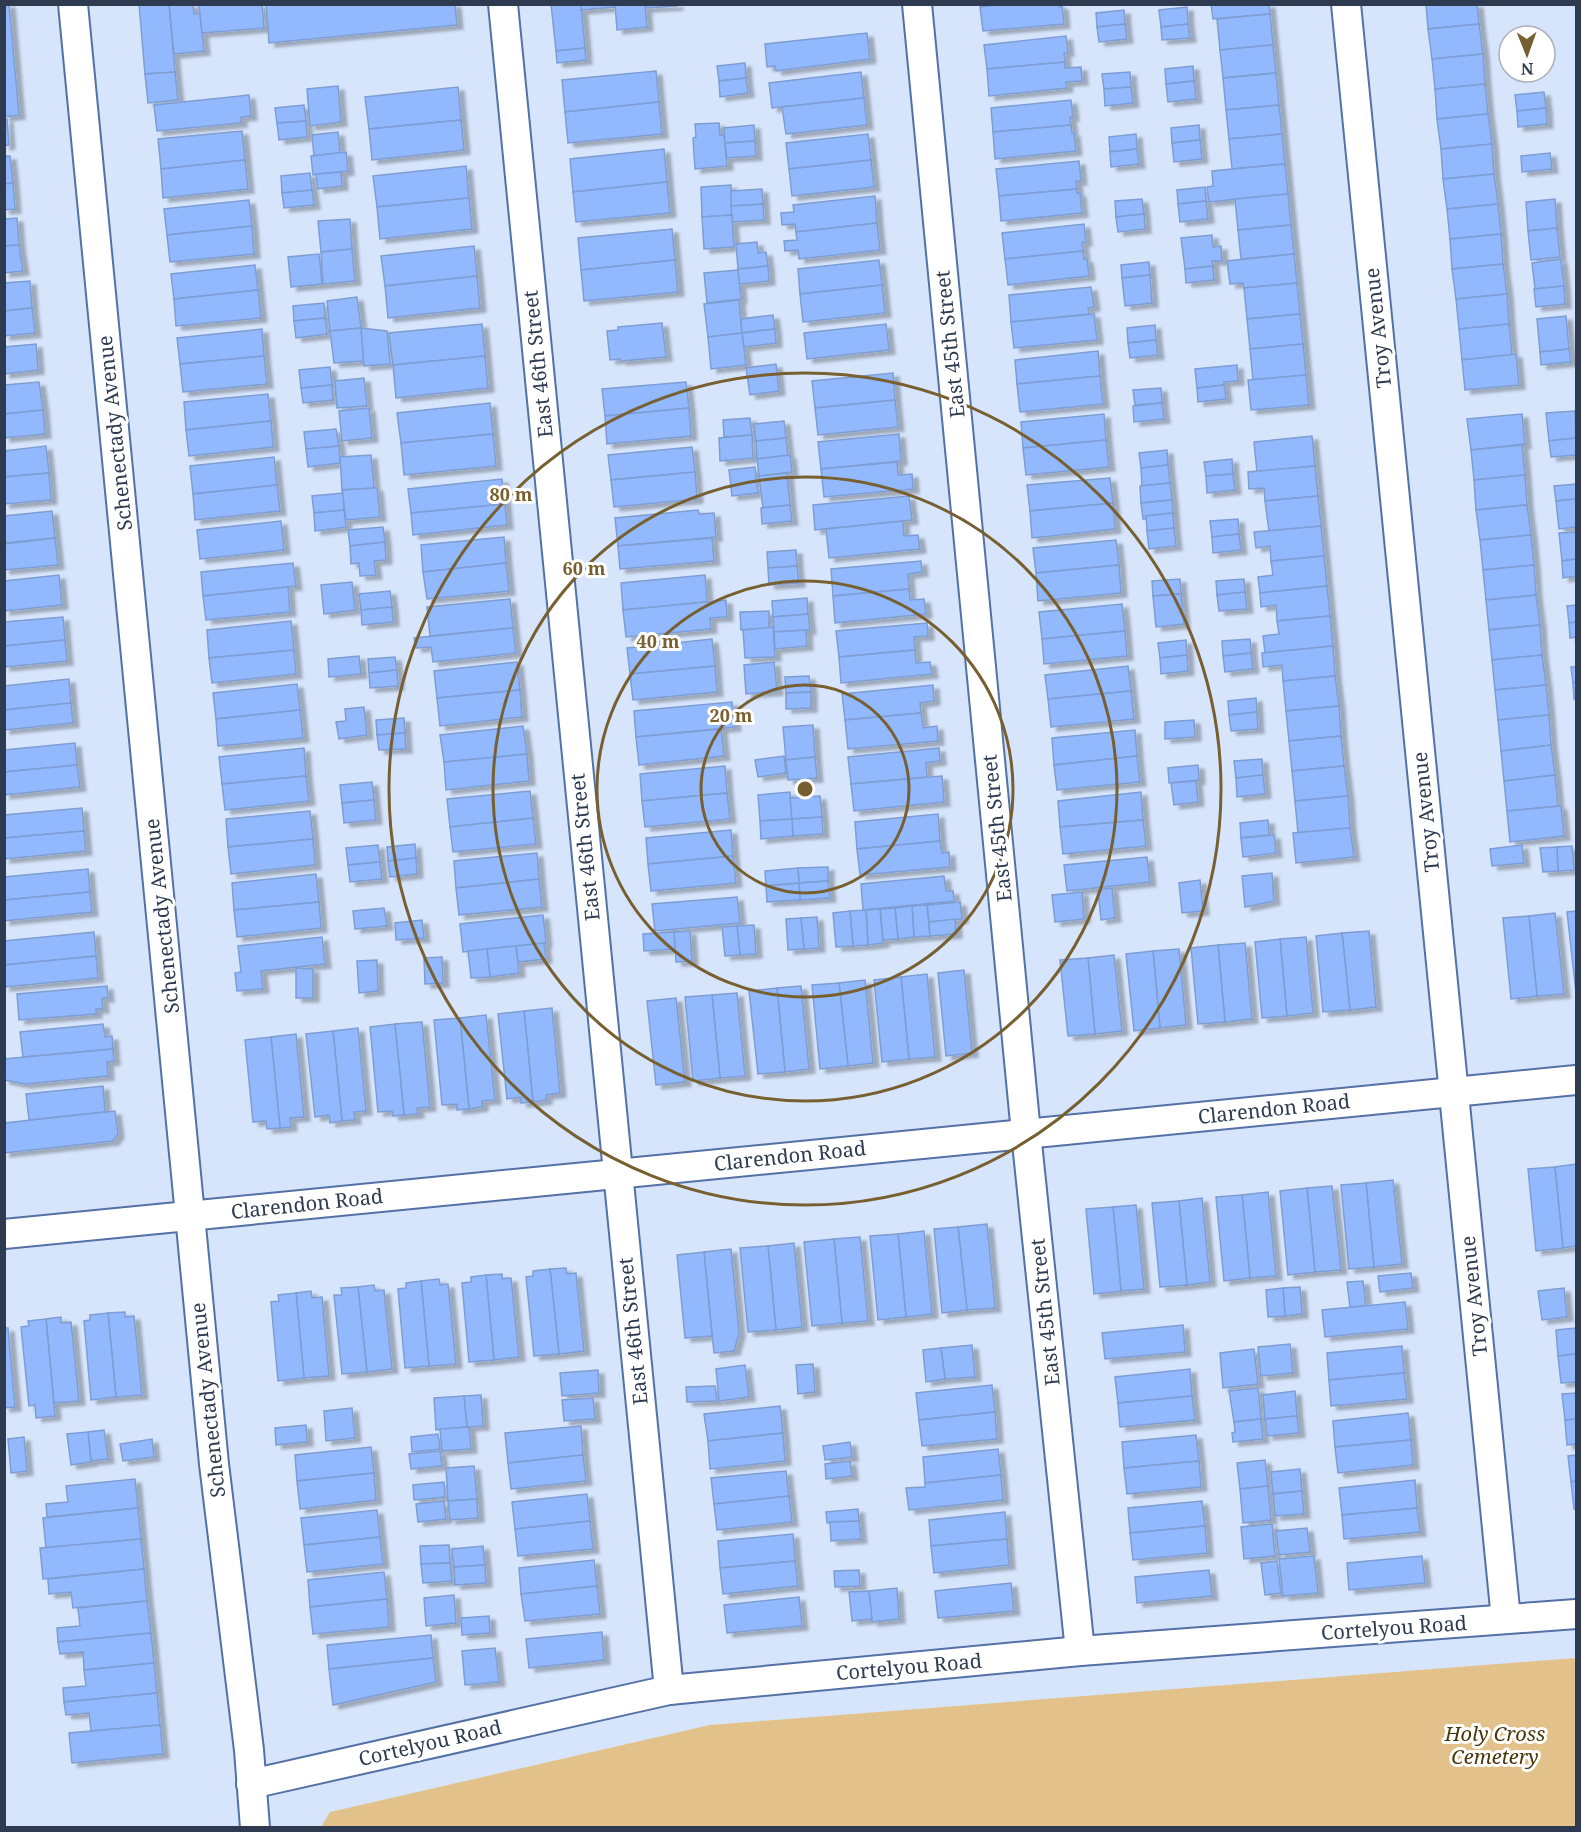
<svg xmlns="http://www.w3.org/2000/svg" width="1581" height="1832" viewBox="0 0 1581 1832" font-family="'Noto Serif',serif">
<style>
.green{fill:#e2c28a}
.building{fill:#92b9fd;stroke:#7e9dd3;stroke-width:1.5;filter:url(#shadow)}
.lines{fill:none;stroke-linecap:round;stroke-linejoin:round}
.minor-casing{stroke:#5371a4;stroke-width:32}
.minor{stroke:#fff;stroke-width:28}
.ring{fill:none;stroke:#785f30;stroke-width:3}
.labels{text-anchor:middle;stroke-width:6;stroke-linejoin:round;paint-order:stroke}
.street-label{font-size:20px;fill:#2d3a50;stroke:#fff}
.park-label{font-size:20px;font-style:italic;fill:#4b3609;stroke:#fff}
.centre{fill:#785f30;stroke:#fff;stroke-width:3}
.ring-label{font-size:18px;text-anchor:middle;font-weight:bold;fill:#785f30;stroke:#fff;stroke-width:6;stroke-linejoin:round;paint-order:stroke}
</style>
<defs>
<filter id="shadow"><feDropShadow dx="6" dy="4" stdDeviation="1.5" flood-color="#0004"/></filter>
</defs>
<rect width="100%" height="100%" fill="#d7e5fc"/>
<polygon class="green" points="1576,1658 1576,1827 321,1827 330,1812 710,1725"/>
<g class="building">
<polygon points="4,4 9,4 19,115 4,117"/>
<polygon points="139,4 169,4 175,72 145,74"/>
<polygon points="169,4 193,4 194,14 200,13 204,51 174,54"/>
<polygon points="199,4 262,4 264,28 202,33"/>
<polygon points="266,4 455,4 457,25 269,43"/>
<polygon points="551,4 581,4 585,48 556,51"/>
<polygon points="581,4 615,4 615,7 581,10"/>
<polygon points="615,4 645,4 647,27 617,30"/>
<polygon points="645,4 677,4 677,6 646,8"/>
<polygon points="1003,4 1059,4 1059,7 1062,6 1064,24 983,31 980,7"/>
<polygon points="1211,4 1269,4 1270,14 1213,19"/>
<polygon points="1426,4 1477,4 1479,24 1428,29"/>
<polygon points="1187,7 1188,24 1161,27 1159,10"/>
<polygon points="1124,10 1125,24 1097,27 1096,13"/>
<polygon points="1270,14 1273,45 1220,50 1217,19"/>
<polygon points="1125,24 1127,39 1099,42 1097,27"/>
<polygon points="1188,24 1190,38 1162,40 1161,27"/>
<polygon points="1479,24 1483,54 1432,59 1428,29"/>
<polygon points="867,33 870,59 776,71 775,66 767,67 765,44"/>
<polygon points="1539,33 1539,36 1510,36"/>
<polygon points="1066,36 1068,52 1064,53 1065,62 987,69 984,45"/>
<polygon points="1273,45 1276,73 1223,78 1220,50"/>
<polygon points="585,48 586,60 557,63 556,51"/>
<polygon points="1483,54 1485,84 1435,89 1432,59"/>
<polygon points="1065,62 1065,68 1081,67 1082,81 1066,82 1067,88 989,96 987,69"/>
<polygon points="745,63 746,78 719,81 717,66"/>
<polygon points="1193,66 1194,81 1166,84 1165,69"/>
<polygon points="656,71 659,102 565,112 562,80"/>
<polygon points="175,72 178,100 148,103 145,74"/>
<polygon points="861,72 864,98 772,108 769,83"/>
<polygon points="1130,72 1131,87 1104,89 1102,74"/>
<polygon points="1276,73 1279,105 1226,110 1223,78"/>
<polygon points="746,78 748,93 720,97 719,81"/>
<polygon points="1194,81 1196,99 1168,102 1166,84"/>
<polygon points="1485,84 1488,114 1437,119 1435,89"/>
<polygon points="338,86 341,122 310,126 307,89"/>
<polygon points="458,87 461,120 369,129 365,97"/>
<polygon points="1131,87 1133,103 1105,106 1104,89"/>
<polygon points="1544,92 1546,108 1517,111 1515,95"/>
<polygon points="249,95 251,116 241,117 241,123 157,131 154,105"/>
<polygon points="864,98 867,125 786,134 782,107"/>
<polygon points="1071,100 1073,117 1070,117 1071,125 993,132 991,108"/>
<polygon points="659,102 662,134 568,143 565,112"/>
<polygon points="304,105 306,121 277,123 275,108"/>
<polygon points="1279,105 1282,134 1229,139 1226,110"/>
<polygon points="1546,108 1547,124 1518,127 1517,111"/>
<polygon points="1488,114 1492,144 1441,149 1437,119"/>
<polygon points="4,119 7,119 9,145 4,146"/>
<polygon points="461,120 464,150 372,160 369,129"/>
<polygon points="306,121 307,137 279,140 277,123"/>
<polygon points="719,123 720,135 724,135 727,166 695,169 693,138 696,137 695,124"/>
<polygon points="754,125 755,141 725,143 724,128"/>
<polygon points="1071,125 1072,133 1074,133 1076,151 995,159 993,132"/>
<polygon points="1199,125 1200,140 1172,143 1171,128"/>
<polygon points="242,131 245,160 161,169 158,139"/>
<polygon points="338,132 340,153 314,156 312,135"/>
<polygon points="868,134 871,160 789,169 786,143"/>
<polygon points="1136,134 1137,149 1110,152 1109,137"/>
<polygon points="1282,134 1285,164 1232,169 1229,139"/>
<polygon points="1200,140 1202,159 1174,162 1172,143"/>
<polygon points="755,141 756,156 727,158 725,143"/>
<polygon points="1492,144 1494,174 1443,179 1441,149"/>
<polygon points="664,149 667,182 573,192 570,159"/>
<polygon points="1137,149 1139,164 1111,167 1110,152"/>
<polygon points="346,152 348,171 313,175 311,156"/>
<polygon points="1550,153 1552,169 1522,172 1521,156"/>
<polygon points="4,156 10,156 13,183 4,184"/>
<polygon points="245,160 248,189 163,198 161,169"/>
<polygon points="871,160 874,187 792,196 789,169"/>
<polygon points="1079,161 1081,181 1076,181 1077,189 999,196 996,169"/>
<polygon points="1285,164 1288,194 1209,202 1207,187 1213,186 1212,171"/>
<polygon points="466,166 469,198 377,207 373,176"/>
<polygon points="341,172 342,186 318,189 316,174"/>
<polygon points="310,173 312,190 282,193 281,176"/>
<polygon points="1494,174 1498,204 1447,209 1443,179"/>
<polygon points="667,182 670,213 576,222 573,192"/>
<polygon points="13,183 15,209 4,210 4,184"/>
<polygon points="731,185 732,215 702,217 701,187"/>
<polygon points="1205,187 1206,201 1178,204 1177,190"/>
<polygon points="762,189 763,204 731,206 731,191"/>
<polygon points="1077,189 1077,193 1080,193 1082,213 1001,221 999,196"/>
<polygon points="312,190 314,205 284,208 282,193"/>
<polygon points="1288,194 1291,225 1238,230 1235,199"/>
<polygon points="875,196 877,223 796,232 795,224 782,225 781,213 794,212 793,205"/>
<polygon points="469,198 472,229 380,239 377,207"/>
<polygon points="1142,199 1144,214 1116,217 1115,201"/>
<polygon points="1555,199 1557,228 1528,231 1526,202"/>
<polygon points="249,200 252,226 167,235 164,209"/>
<polygon points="1206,201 1208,219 1180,222 1178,204"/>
<polygon points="763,204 764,220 732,222 731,206"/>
<polygon points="1498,204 1501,234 1450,239 1447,209"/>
<polygon points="1144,214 1145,229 1118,232 1116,217"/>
<polygon points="732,215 734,247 704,249 702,217"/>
<polygon points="17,218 19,245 4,246 4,219"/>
<polygon points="350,219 352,249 321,252 318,221"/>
<polygon points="877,223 880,250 799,259 798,250 785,251 784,241 797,240 796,232"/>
<polygon points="1084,224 1086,242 1082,242 1083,251 1005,259 1002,233"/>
<polygon points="1291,225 1294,254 1241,259 1238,230"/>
<polygon points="252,226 254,254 170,262 167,235"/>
<polygon points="1557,228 1560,257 1531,260 1528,231"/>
<polygon points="672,229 675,260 581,270 578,238"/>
<polygon points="1501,234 1503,264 1452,269 1450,239"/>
<polygon points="1212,235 1213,247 1221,246 1222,261 1212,261 1213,266 1185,269 1181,238"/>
<polygon points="757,242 758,253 766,252 768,266 738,269 736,244"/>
<polygon points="19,245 23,271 4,273 4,246"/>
<polygon points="474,246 477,276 385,286 381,256"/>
<polygon points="352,249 355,281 323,284 321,252"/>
<polygon points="1083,251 1084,259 1087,259 1089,276 1008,285 1005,259"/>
<polygon points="319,254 322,284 291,287 288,257"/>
<polygon points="1294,254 1297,283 1244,288 1243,283 1230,284 1227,261"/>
<polygon points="1561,259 1564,286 1535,289 1532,263"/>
<polygon points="675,260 678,292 584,301 581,270"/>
<polygon points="879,260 882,285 800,294 798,269"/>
<polygon points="1149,262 1150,275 1122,278 1121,265"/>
<polygon points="1503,264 1507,294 1456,299 1452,269"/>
<polygon points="255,265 258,290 174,299 171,274"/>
<polygon points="768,266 769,281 739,284 738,269"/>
<polygon points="1213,266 1214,280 1186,283 1185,269"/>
<polygon points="738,270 741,299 707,303 704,273"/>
<polygon points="1150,275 1152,303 1125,306 1122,278"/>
<polygon points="477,276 480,308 388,318 385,286"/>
<polygon points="30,281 32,308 4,311 4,283"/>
<polygon points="1297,283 1300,314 1247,319 1244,288"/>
<polygon points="882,285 885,313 803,322 800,294"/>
<polygon points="1564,286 1565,304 1536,307 1534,289"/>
<polygon points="1091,287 1094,307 1088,308 1089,314 1011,322 1009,295"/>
<polygon points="258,290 261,318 176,326 174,299"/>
<polygon points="1507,294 1509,324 1459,329 1456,299"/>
<polygon points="357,297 361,328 330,331 327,301"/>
<polygon points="739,300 742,333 708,337 704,304"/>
<polygon points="324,303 325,318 294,321 293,306"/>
<polygon points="32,308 35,333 4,336 4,311"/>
<polygon points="1094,314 1097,340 1014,348 1011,322"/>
<polygon points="1300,314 1303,344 1250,349 1247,319"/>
<polygon points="773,315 775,329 742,333 741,319"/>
<polygon points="1566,316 1569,349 1540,352 1537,319"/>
<polygon points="325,318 327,334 296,338 294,321"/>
<polygon points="662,323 666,357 621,361 620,359 610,360 607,331 618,330 618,327"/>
<polygon points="482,324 485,356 393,365 389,333"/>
<polygon points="886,324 889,350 807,359 804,333"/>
<polygon points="1509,324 1512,355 1462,360 1459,329"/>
<polygon points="1155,325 1156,340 1128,343 1127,328"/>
<polygon points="361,328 364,361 334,363 330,331"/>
<polygon points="361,328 387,331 390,364 364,366"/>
<polygon points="262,329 264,356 180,364 177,338"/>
<polygon points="775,329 776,343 744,347 742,333"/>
<polygon points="742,333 746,365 711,369 708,337"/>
<polygon points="1156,340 1158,355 1130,358 1128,343"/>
<polygon points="36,344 38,370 4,374 4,347"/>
<polygon points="1303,344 1306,375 1253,380 1250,349"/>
<polygon points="1569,349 1571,362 1541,365 1540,352"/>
<polygon points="1098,351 1100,376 1017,384 1015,360"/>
<polygon points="1516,354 1519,385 1465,390 1462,360"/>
<polygon points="264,356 267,384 183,392 180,364"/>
<polygon points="485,356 488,388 396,398 393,365"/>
<polygon points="776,364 779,391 750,395 746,368"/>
<polygon points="1237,365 1238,381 1224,382 1224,385 1197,388 1195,369"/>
<polygon points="330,367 332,385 301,388 299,370"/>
<polygon points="893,373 895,400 815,408 812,381"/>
<polygon points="1306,375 1309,405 1251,410 1248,380"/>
<polygon points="1100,376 1103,404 1020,412 1017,384"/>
<polygon points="364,378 367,406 337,408 335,381"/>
<polygon points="39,382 43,410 4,414 4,385"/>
<polygon points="686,382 689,408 605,416 602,389"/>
<polygon points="332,385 333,400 303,403 301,388"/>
<polygon points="1224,385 1226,399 1198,402 1197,388"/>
<polygon points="1161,388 1162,403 1135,405 1133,390"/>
<polygon points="268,394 271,421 186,430 184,402"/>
<polygon points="895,400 898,427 818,435 815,408"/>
<polygon points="490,403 493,434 401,443 397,413"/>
<polygon points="1162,403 1164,419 1134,422 1133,406"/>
<polygon points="369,408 372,438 342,441 339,411"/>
<polygon points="689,408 691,436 607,444 605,416"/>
<polygon points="43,410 45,434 4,438 4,414"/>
<polygon points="1575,411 1576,438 1549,441 1546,413"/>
<polygon points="1104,414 1106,440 1023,448 1021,422"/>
<polygon points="1522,414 1525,444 1471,450 1467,419"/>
<polygon points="750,418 752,435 724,437 723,420"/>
<polygon points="271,421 273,447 189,456 186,430"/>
<polygon points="784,421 786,438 756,441 754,424"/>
<polygon points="336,429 339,446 306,449 304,432"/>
<polygon points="493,434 496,466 404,475 401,443"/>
<polygon points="899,434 901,461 821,469 818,442"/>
<polygon points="752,435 753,458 720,461 719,438"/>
<polygon points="1312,436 1315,466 1257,472 1254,442"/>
<polygon points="786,438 788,455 757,459 756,441"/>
<polygon points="1576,438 1576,455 1551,457 1549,441"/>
<polygon points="1106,440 1109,467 1026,475 1023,448"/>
<polygon points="1522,445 1525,475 1474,480 1471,450"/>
<polygon points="46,446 49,473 4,477 4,451"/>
<polygon points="339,446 340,463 308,467 306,449"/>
<polygon points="692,447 695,472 611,480 608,455"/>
<polygon points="1167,450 1168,465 1141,468 1139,453"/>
<polygon points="371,455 374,488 342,490 340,457"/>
<polygon points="790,455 792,472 759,476 757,459"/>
<polygon points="274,457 277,485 193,494 190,466"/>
<polygon points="1232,459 1233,474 1206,476 1204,462"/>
<polygon points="897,462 898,475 912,474 913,489 824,497 821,469"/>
<polygon points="1168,465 1170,483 1142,486 1141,468"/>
<polygon points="1315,466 1318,496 1265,501 1264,488 1249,489 1248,472"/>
<polygon points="755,467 758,493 732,496 729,470"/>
<polygon points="695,472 697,499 614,507 611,480"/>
<polygon points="49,473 51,500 4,504 4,477"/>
<polygon points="787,473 790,505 763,508 759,476"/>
<polygon points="1233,474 1235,490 1207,493 1206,476"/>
<polygon points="1525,475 1527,505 1476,510 1474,480"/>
<polygon points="1110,478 1113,503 1030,511 1027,485"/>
<polygon points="502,479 505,504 411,513 408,489"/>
<polygon points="1170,483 1172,500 1141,503 1140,486"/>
<polygon points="1576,484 1576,499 1556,501 1554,486"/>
<polygon points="277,485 280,511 195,520 193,494"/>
<polygon points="374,488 377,488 380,517 346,520 342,490"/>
<polygon points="343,493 344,510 314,513 312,496"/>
<polygon points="909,496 912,520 815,530 813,505"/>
<polygon points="1318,496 1321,526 1269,531 1265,501"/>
<polygon points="1576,499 1576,527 1559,529 1556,501"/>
<polygon points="1172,500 1173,513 1146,516 1146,519 1143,519 1141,503"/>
<polygon points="1113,503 1115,529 1032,538 1030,511"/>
<polygon points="505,504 507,525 413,535 411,513"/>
<polygon points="790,505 792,521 762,524 761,508"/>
<polygon points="1527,505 1531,535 1480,540 1476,510"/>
<polygon points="344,510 346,527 315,531 314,513"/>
<polygon points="698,510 699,514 714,513 716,537 618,546 615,518"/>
<polygon points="52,511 55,538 4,543 4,516"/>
<polygon points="1173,513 1174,528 1147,531 1146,516"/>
<polygon points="1238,519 1239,534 1212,537 1210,521"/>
<polygon points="281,521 284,550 200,559 197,530"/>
<polygon points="903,521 904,536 918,535 920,549 829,558 826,529"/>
<polygon points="1321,526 1324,556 1271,561 1270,546 1256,548 1254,532"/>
<polygon points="383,527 385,542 350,546 348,530"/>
<polygon points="1174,528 1176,546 1149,549 1147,531"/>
<polygon points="1576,532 1576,559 1562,561 1559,533"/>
<polygon points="1239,534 1241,550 1213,553 1212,537"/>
<polygon points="1531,535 1534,565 1483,570 1480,540"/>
<polygon points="504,537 506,563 423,572 421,545"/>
<polygon points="55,538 58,565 4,570 4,544"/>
<polygon points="712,538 714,561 620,569 618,546"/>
<polygon points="1116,540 1119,565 1036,573 1033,548"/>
<polygon points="385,542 386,560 374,561 376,575 360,576 359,563 351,564 350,546"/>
<polygon points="796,550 797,566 768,568 767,552"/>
<polygon points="1324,556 1327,586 1260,593 1258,577 1273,575 1271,561"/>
<polygon points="1576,559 1576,576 1563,578 1562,561"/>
<polygon points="921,561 922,572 908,574 909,589 833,596 831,569"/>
<polygon points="293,563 296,586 203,596 201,572"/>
<polygon points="506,563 509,591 427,599 423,572"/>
<polygon points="1119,565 1121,593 1038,601 1036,573"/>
<polygon points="1534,565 1536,595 1486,600 1483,570"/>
<polygon points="797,566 799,583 769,585 768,568"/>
<polygon points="59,575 62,605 4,611 4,581"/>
<polygon points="705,575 707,602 623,610 621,583"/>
<polygon points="1180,579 1181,594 1153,596 1152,581"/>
<polygon points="1244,579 1245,592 1217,595 1216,581"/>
<polygon points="352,582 355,610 324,614 321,585"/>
<polygon points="1327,586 1330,616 1277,621 1276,605 1261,607 1260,593"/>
<polygon points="288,587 290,612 206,620 203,596"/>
<polygon points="909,589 910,600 924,599 926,614 835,623 833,596"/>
<polygon points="390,591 392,607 361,610 359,594"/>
<polygon points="1245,592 1247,609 1219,611 1217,595"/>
<polygon points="1181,594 1184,624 1156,627 1153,596"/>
<polygon points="1536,595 1540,625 1489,630 1486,600"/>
<polygon points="807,598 808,614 773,617 772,601"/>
<polygon points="510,599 513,628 430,636 427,607"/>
<polygon points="726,600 727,617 710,618 711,629 626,637 623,610"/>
<polygon points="1122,604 1125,631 1042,639 1039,612"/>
<polygon points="1576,605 1576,622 1569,623 1567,606"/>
<polygon points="392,607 393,622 362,625 361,610"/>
<polygon points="769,611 769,629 741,630 740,612"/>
<polygon points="808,614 810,630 774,632 773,617"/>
<polygon points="1330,616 1333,646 1265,653 1263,636 1279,634 1277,621"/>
<polygon points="63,617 65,640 4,646 4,622"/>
<polygon points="291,621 294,650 209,658 207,630"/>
<polygon points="1576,622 1576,637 1570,638 1569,623"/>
<polygon points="927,623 928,636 914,637 915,650 839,657 836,631"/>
<polygon points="1540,625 1542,655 1492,660 1489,630"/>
<polygon points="773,627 775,657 745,658 743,630"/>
<polygon points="513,628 516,653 433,662 431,647 416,648 414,638"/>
<polygon points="806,630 807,646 775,649 774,632"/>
<polygon points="1125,631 1127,656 1044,664 1042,639"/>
<polygon points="712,639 715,666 630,674 627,648"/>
<polygon points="1250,639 1251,653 1223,656 1222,641"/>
<polygon points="65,640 67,661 4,667 4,646"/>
<polygon points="1186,640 1187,655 1160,658 1158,643"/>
<polygon points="1333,646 1335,676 1283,681 1282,665 1263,667 1262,653"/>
<polygon points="294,650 296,674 212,683 209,658"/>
<polygon points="915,650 916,663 930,662 932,674 841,683 839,657"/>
<polygon points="1251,653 1253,669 1225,672 1223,656"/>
<polygon points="1187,655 1188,671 1161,674 1160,658"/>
<polygon points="1542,655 1546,685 1495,690 1492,660"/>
<polygon points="359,656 361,674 329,677 328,659"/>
<polygon points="395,657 397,670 369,673 368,659"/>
<polygon points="517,662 520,690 437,698 434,671"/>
<polygon points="774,662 777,691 746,694 744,665"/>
<polygon points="715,666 717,692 633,700 630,674"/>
<polygon points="1128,666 1131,691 1048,699 1045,675"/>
<polygon points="1571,667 1576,667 1576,682 1573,683"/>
<polygon points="397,670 398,686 370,688 369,673"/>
<polygon points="809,676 811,692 786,693 785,677"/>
<polygon points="1335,676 1339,706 1286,711 1283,681"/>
<polygon points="69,679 71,703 4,710 4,686"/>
<polygon points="1576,682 1576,699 1574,699 1573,683"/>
<polygon points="297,684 300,710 216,719 213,693"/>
<polygon points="933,685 934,701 920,703 921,713 845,720 842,694"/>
<polygon points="1546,685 1549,715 1498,720 1495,690"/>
<polygon points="520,690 522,717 440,726 437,698"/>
<polygon points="1131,691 1134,719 1051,727 1048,699"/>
<polygon points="811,692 811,708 786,709 786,693"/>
<polygon points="1256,698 1257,712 1229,715 1228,701"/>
<polygon points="732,702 735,727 636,737 634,711"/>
<polygon points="71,703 73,723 4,730 4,710"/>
<polygon points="1339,706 1341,736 1289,741 1286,711"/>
<polygon points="364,707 367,735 339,739 336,722 346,721 345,709"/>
<polygon points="300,710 303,738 218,746 216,719"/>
<polygon points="1257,712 1258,729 1231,731 1229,715"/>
<polygon points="921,713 923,728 937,726 938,741 848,749 845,720"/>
<polygon points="1549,715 1551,745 1501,751 1498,720"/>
<polygon points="404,718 405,733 377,735 376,720"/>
<polygon points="1194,720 1195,737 1165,739 1165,722"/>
<polygon points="813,725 815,757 786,760 783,727"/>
<polygon points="523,726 527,754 444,762 440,735"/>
<polygon points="721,729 724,756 639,765 636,737"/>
<polygon points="1135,730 1137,756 1054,765 1052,738"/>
<polygon points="405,733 406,749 379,750 377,735"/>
<polygon points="1341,736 1344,766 1292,771 1289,741"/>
<polygon points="75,743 77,765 4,772 4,750"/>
<polygon points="1551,745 1555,775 1504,781 1501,751"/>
<polygon points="304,748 306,776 222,784 219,757"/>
<polygon points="939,748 940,761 926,763 927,777 851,784 848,757"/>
<polygon points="527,754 529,781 446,790 444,762"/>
<polygon points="784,756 786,773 758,777 755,760"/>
<polygon points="1137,756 1140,782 1057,790 1054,765"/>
<polygon points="815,757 817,778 788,780 786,760"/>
<polygon points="1262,759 1263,775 1236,778 1234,761"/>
<polygon points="77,765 80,787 4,795 4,772"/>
<polygon points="1198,765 1199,780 1169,783 1168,768"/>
<polygon points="725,766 727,793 642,801 640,774"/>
<polygon points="1344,766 1348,796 1295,801 1292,771"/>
<polygon points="1263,775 1265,794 1237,797 1236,778"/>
<polygon points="1555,775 1558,806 1507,811 1504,781"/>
<polygon points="306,776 309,801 225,810 222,784"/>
<polygon points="942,776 944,802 854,811 851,784"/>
<polygon points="1196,781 1198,802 1174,805 1171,783"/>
<polygon points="372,782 374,800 342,803 340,785"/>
<polygon points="530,791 533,818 450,827 447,799"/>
<polygon points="790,792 792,819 760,821 758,795"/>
<polygon points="1141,792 1143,820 1060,827 1058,801"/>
<polygon points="727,793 730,819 645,827 642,801"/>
<polygon points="820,796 822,817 792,819 790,798"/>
<polygon points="1348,796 1350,828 1298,833 1295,801"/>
<polygon points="374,800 376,820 344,823 342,803"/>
<polygon points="1561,806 1564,836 1510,842 1507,811"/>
<polygon points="82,808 84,831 4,838 4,815"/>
<polygon points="310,811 313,839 228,847 226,819"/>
<polygon points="938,814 940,841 857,849 855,822"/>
<polygon points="822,817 823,834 793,836 792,819"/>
<polygon points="533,818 536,844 453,852 450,827"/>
<polygon points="792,819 793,836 761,839 760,821"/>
<polygon points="1143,820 1146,846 1063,854 1060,827"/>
<polygon points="1268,820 1269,835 1241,838 1240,823"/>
<polygon points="1350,828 1354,857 1296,863 1293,833"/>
<polygon points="731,830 733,856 648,864 646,838"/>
<polygon points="84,831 86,851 4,859 4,838"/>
<polygon points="1274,835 1276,853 1243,857 1241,838"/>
<polygon points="313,839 315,865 231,874 228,847"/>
<polygon points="940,841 942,853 949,852 950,867 860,875 857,849"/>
<polygon points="415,844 416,858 388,861 387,847"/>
<polygon points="378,845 380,862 348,865 346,848"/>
<polygon points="1522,845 1524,863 1492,866 1490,849"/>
<polygon points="1572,846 1574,870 1558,871 1557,847"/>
<polygon points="1557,847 1558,871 1543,872 1540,848"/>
<polygon points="537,853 539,879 456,888 454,861"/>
<polygon points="733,856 736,883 651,891 648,864"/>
<polygon points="1147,857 1150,882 1067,891 1064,865"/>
<polygon points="416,858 417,874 390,877 388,861"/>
<polygon points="380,862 382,879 350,882 348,865"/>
<polygon points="828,867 828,881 799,883 798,868"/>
<polygon points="798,868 799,883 766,886 765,871"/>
<polygon points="88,869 90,892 4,900 4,877"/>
<polygon points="1272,873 1274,901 1245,907 1242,876"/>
<polygon points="316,874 319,902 234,910 232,883"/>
<polygon points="944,876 946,891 953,891 954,901 863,910 861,884"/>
<polygon points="539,879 542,907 459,915 456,888"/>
<polygon points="1200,880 1203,911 1182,913 1179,883"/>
<polygon points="828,881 830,898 800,900 799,883"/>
<polygon points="799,883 800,900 767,902 766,886"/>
<polygon points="1112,888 1115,918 1101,920 1098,890"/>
<polygon points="90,892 92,912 4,921 4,900"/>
<polygon points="1082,892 1084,919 1055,922 1052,895"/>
<polygon points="737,897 740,923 655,931 652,904"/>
<polygon points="319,902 321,928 237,937 234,910"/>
<polygon points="960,902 962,919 929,922 927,905"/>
<polygon points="927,905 930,936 914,937 912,906"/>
<polygon points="912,906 914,937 898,939 895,908"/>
<polygon points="384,908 387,926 355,929 353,911"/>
<polygon points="895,908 898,939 883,940 880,909"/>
<polygon points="880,909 883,943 868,945 866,910"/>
<polygon points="866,910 868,945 853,946 850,911"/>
<polygon points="850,911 853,946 836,947 833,913"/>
<polygon points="1576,911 1576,993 1567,912"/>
<polygon points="1555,913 1564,994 1537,996 1529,916"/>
<polygon points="543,915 546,943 463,952 460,924"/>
<polygon points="1529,916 1537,996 1511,999 1503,918"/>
<polygon points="817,917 819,948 804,949 801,918"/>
<polygon points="801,918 804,949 788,950 786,919"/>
<polygon points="955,919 956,934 930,936 929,922"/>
<polygon points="422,920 424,938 396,940 395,923"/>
<polygon points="754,925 756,954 740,955 737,926"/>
<polygon points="737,926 740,955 725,956 722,927"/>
<polygon points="690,931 692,961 676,962 674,932"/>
<polygon points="1369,931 1376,1007 1350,1010 1342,933"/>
<polygon points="94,932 96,956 4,965 4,941"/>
<polygon points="674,932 675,949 644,951 643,934"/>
<polygon points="1342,933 1350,1010 1323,1012 1316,936"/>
<polygon points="322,937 325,964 261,971 263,989 237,991 235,973 241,972 238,946"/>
<polygon points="1306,937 1313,1013 1287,1016 1280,939"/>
<polygon points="1280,939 1287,1016 1262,1018 1255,942"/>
<polygon points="544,943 546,959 518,962 516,946"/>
<polygon points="1245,943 1252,1019 1225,1022 1218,945"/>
<polygon points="1218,945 1225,1022 1198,1024 1191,948"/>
<polygon points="516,946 519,973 490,977 487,949"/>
<polygon points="487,949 490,977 471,978 468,951"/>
<polygon points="1179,949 1186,1025 1160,1028 1153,951"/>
<polygon points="1153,951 1160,1028 1134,1031 1126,954"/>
<polygon points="1114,955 1122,1031 1095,1034 1088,958"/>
<polygon points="96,956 98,978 4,987 4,965"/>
<polygon points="442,957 443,983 425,984 424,958"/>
<polygon points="1088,958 1095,1034 1068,1036 1060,960"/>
<polygon points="377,960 378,991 359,993 357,961"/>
<polygon points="296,968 313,969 313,998 296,998"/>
<polygon points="964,970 972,1053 946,1056 938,973"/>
<polygon points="927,974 935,1057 909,1059 901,977"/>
<polygon points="901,977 909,1059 882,1062 874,980"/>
<polygon points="865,980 873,1063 848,1066 839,983"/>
<polygon points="839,983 848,1066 820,1069 812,985"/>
<polygon points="107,986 108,998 102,998 103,1009 96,1009 96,1014 19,1020 17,994"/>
<polygon points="801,986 809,1069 785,1072 777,988"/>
<polygon points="777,988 785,1072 758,1074 749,991"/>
<polygon points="737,993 745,1076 720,1078 712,995"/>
<polygon points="712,995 720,1078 693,1081 685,997"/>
<polygon points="676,998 685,1082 656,1085 647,1001"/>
<polygon points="552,1008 560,1093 546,1095 546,1100 533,1102 524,1011"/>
<polygon points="524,1011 533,1102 521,1103 521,1097 507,1099 498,1014"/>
<polygon points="486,1015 495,1100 482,1101 482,1107 469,1109 460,1018"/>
<polygon points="460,1018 469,1109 457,1110 457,1104 442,1105 434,1020"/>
<polygon points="422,1022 430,1107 417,1108 418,1114 404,1115 395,1024"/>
<polygon points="103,1024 105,1037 112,1036 113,1049 23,1057 20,1032"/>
<polygon points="395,1024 404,1115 393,1116 392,1111 378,1112 370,1027"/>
<polygon points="358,1028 366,1111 354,1112 355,1120 342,1121 333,1031"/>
<polygon points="333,1031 342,1121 330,1123 329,1115 315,1117 306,1034"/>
<polygon points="296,1034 304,1117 290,1118 291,1127 280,1128 271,1037"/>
<polygon points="271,1037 280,1128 267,1129 266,1121 253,1122 245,1040"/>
<polygon points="113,1049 114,1061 107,1062 108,1076 25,1084 4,1080 4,1059"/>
<polygon points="103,1086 105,1112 29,1120 26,1094"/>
<polygon points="115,1111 118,1134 113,1141 4,1153 4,1123"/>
<polygon points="1576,1164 1576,1246 1563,1248 1555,1167"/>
<polygon points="1555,1167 1563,1248 1536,1251 1528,1169"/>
<polygon points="1393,1180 1402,1264 1374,1267 1366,1183"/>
<polygon points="1366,1183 1374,1267 1349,1269 1341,1185"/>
<polygon points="1332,1186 1341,1270 1315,1272 1307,1188"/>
<polygon points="1307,1188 1315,1272 1288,1275 1280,1191"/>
<polygon points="1268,1192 1276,1276 1250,1278 1242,1195"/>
<polygon points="1242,1195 1250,1278 1224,1281 1216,1197"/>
<polygon points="1202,1198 1210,1282 1187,1285 1179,1201"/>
<polygon points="1179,1201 1187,1285 1160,1287 1152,1203"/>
<polygon points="1136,1205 1144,1289 1121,1291 1113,1207"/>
<polygon points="1113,1207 1121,1291 1094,1294 1086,1209"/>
<polygon points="987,1224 995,1308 967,1310 958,1227"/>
<polygon points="958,1227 967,1310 942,1313 934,1229"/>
<polygon points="924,1231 932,1314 906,1317 898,1234"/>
<polygon points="898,1234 906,1317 878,1320 870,1236"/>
<polygon points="860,1237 868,1321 842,1323 834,1239"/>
<polygon points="834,1239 842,1323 812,1326 804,1242"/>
<polygon points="794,1243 802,1327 776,1330 768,1246"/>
<polygon points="768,1246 776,1330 748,1332 740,1248"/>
<polygon points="731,1249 739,1333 734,1351 714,1353 704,1252"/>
<polygon points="704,1252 712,1336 685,1338 677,1255"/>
<polygon points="566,1268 567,1274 576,1273 584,1351 559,1354 550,1269"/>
<polygon points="550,1269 559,1354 534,1356 526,1277 533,1276 533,1271"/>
<polygon points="1411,1273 1413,1288 1380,1292 1378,1276"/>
<polygon points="502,1274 502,1279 511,1278 519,1357 494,1360 486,1275"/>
<polygon points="486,1275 494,1360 469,1362 462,1283 471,1282 471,1277"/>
<polygon points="439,1279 440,1285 448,1284 456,1364 429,1366 421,1281"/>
<polygon points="421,1281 429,1366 405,1368 398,1289 406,1288 406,1283"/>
<polygon points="1363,1281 1366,1306 1350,1307 1347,1282"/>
<polygon points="374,1285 375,1291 384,1290 392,1369 367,1372 358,1287"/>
<polygon points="358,1287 367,1372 342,1374 334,1295 342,1295 341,1288"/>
<polygon points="1300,1287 1302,1314 1285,1316 1283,1288"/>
<polygon points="1283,1288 1285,1316 1268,1317 1266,1290"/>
<polygon points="1564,1288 1567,1317 1542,1320 1538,1291"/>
<polygon points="311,1291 312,1298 322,1297 329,1376 304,1378 296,1293"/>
<polygon points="296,1293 304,1378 278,1381 271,1302 279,1301 278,1295"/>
<polygon points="1405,1302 1408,1329 1325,1337 1322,1310"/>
<polygon points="125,1312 125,1317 134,1316 142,1395 116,1397 108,1313"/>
<polygon points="108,1313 116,1397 91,1400 84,1321 90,1320 90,1315"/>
<polygon points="61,1317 61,1323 71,1322 79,1401 54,1403 46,1319"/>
<polygon points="46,1319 55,1416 36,1418 35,1405 29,1406 21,1327 29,1326 28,1321"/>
<polygon points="1183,1325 1185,1352 1105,1359 1102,1333"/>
<polygon points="4,1328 8,1328 15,1407 4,1408"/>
<polygon points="1576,1328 1576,1354 1558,1356 1556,1330"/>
<polygon points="1290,1344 1293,1373 1261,1376 1258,1347"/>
<polygon points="972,1345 975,1377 945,1379 941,1348"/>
<polygon points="1402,1346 1404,1373 1329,1380 1327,1353"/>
<polygon points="941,1348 945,1379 926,1382 923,1350"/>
<polygon points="1254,1349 1258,1384 1223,1388 1220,1353"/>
<polygon points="1576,1354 1576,1382 1561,1383 1558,1356"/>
<polygon points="813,1364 815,1392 798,1394 796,1365"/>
<polygon points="745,1365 749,1397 719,1401 716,1369"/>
<polygon points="1190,1369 1192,1396 1118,1403 1115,1377"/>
<polygon points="598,1370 599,1393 562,1396 560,1373"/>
<polygon points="1404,1373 1407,1399 1331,1406 1329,1380"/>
<polygon points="992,1385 995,1412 919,1420 916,1393"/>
<polygon points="715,1386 717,1401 687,1402 686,1387"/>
<polygon points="1258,1388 1261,1419 1234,1422 1229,1391"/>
<polygon points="1295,1391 1297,1416 1265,1419 1263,1395"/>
<polygon points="1576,1393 1576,1419 1565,1420 1562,1394"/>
<polygon points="481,1395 483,1426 467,1427 464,1396"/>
<polygon points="464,1396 467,1427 436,1430 434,1398"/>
<polygon points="1192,1396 1195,1420 1120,1427 1118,1403"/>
<polygon points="593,1398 595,1419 564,1421 562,1400"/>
<polygon points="780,1406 783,1433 708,1441 704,1414"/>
<polygon points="352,1408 355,1438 326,1441 324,1411"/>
<polygon points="995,1412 997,1439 922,1446 919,1420"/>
<polygon points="1408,1413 1411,1440 1335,1447 1333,1421"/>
<polygon points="1297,1416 1299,1433 1267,1436 1265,1419"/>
<polygon points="1261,1419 1263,1439 1233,1442 1232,1433 1235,1432 1234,1422"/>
<polygon points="1576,1419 1576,1444 1567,1445 1565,1420"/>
<polygon points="306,1425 307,1442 276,1445 275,1428"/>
<polygon points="581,1426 583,1455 508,1463 505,1433"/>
<polygon points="469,1427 471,1449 442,1451 440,1429"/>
<polygon points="104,1430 108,1459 91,1461 88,1432"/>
<polygon points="88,1432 91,1462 71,1465 67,1434"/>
<polygon points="783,1433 785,1461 710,1469 708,1441"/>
<polygon points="438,1434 440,1449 412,1452 411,1437"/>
<polygon points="1196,1435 1199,1461 1124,1468 1122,1442"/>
<polygon points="24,1437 27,1471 11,1473 8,1439"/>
<polygon points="152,1439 154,1457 123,1461 120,1444"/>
<polygon points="1411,1440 1413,1465 1338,1473 1335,1447"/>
<polygon points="850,1442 852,1457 825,1460 823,1446"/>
<polygon points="371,1447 374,1473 297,1481 295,1455"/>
<polygon points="998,1449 1001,1475 925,1483 923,1457"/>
<polygon points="440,1451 442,1466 411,1469 409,1454"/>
<polygon points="583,1455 586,1481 511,1489 508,1463"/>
<polygon points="1576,1455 1576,1481 1571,1482 1568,1456"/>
<polygon points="1265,1460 1268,1486 1240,1489 1237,1463"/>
<polygon points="850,1461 852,1476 826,1479 825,1464"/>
<polygon points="1199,1461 1201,1487 1127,1494 1124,1468"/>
<polygon points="474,1466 477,1499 448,1501 446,1468"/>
<polygon points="1300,1469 1302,1491 1273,1494 1271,1472"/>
<polygon points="786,1471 789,1496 714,1504 711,1478"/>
<polygon points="374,1473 376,1500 300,1509 297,1481"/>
<polygon points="1001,1475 1003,1500 909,1510 906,1488 925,1487 925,1483"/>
<polygon points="135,1479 138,1508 47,1517 46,1504 68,1502 66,1486"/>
<polygon points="1415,1480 1417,1508 1342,1515 1339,1488"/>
<polygon points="1576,1481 1576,1509 1574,1509 1571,1482"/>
<polygon points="444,1482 445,1497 414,1500 413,1485"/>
<polygon points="1268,1486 1271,1520 1243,1523 1240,1489"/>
<polygon points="1302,1491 1304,1514 1275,1516 1273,1494"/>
<polygon points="587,1494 590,1521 515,1529 512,1502"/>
<polygon points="789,1496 792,1522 717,1530 714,1504"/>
<polygon points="477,1499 478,1518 450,1520 448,1501"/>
<polygon points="444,1501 446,1519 418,1522 416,1504"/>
<polygon points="1202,1501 1205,1526 1130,1533 1128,1508"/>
<polygon points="138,1508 141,1539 46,1548 43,1518"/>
<polygon points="1417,1508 1420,1532 1344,1539 1342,1515"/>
<polygon points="858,1509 859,1521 827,1523 826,1512"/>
<polygon points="377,1510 380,1537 304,1545 301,1518"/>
<polygon points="1005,1512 1007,1539 931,1546 929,1520"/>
<polygon points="590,1521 593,1549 518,1556 515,1529"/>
<polygon points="859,1521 861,1539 831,1541 830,1522"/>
<polygon points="1272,1524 1275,1556 1244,1559 1241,1527"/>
<polygon points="1205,1526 1207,1553 1133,1560 1130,1533"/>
<polygon points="1307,1528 1310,1552 1279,1555 1276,1531"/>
<polygon points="793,1534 795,1561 720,1568 718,1541"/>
<polygon points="380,1537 383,1564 307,1572 304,1545"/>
<polygon points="141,1539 144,1569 43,1579 40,1548"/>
<polygon points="1007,1539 1009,1565 934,1573 931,1546"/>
<polygon points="449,1545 450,1563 421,1564 420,1546"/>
<polygon points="483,1546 485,1565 454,1567 452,1549"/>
<polygon points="1314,1556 1318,1593 1283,1596 1279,1559"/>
<polygon points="1422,1556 1425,1583 1349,1590 1347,1563"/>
<polygon points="594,1560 597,1586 521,1594 519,1568"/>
<polygon points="795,1561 798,1586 723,1594 720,1568"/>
<polygon points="1277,1561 1281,1593 1265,1595 1261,1563"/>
<polygon points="450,1563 452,1581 423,1583 421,1564"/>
<polygon points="485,1565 486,1583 455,1585 454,1567"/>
<polygon points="144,1569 147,1601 73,1608 71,1592 49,1594 48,1579"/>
<polygon points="859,1570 860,1586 835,1587 834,1571"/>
<polygon points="1209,1570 1212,1596 1137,1603 1135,1577"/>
<polygon points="384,1572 387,1599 310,1607 308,1580"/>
<polygon points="1011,1583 1014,1611 938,1618 935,1591"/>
<polygon points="597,1586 600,1614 525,1621 521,1594"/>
<polygon points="897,1588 899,1619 872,1622 869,1591"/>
<polygon points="869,1591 872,1619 852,1621 849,1592"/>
<polygon points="454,1595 456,1623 426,1626 424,1598"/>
<polygon points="799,1597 802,1626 727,1633 724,1605"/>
<polygon points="387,1599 389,1627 313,1634 310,1607"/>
<polygon points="147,1601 151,1633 58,1642 57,1628 80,1626 78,1608"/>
<polygon points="489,1616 490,1633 462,1635 461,1618"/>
<polygon points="602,1632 604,1660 529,1668 526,1639"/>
<polygon points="151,1633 154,1663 84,1670 83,1652 60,1654 58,1642"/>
<polygon points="431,1635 433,1658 329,1669 327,1645"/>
<polygon points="495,1648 499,1682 465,1685 462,1651"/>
<polygon points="433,1658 436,1682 333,1705 329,1669"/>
<polygon points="154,1663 157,1693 64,1702 63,1688 86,1686 84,1670"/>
<polygon points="157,1693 160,1725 91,1731 89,1713 66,1715 64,1702"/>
<polygon points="160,1725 163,1754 72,1763 69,1733"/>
</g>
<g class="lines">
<g class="minor-casing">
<g id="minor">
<polyline points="73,4 214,1464 249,1750 255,1828"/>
<polyline points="503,4 669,1690"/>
<polyline points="917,4 1026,1133 1080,1651"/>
<polyline points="1346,4 1506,1619"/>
<polyline points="4,1234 1576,1080"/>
<polyline points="251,1784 669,1690 1080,1651 1576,1614"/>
</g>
</g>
<use href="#minor" class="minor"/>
</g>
<g class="ring">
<circle cx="805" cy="789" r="104"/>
<circle cx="805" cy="789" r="208"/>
<circle cx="805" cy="789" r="312"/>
<circle cx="805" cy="789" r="416"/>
</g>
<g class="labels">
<g class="street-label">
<text transform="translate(1378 328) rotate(-96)" y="7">Troy Avenue</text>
<text transform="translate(950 344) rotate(-96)" y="7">East 45th Street</text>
<text transform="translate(538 364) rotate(-96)" y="7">East 46th Street</text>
<text transform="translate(115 433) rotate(-96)" y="7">Schenectady Avenue</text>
<text transform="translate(1426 812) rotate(-96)" y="7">Troy Avenue</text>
<text transform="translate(997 828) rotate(-96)" y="7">East 45th Street</text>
<text transform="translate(585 847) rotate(-96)" y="7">East 46th Street</text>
<text transform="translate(162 916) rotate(-96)" y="7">Schenectady Avenue</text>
<text transform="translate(1274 1109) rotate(-6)" y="7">Clarendon Road</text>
<text transform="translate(790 1156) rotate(-6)" y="7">Clarendon Road</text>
<text transform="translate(307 1204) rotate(-6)" y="7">Clarendon Road</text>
<text transform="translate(1474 1296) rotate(-96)" y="7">Troy Avenue</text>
<text transform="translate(1045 1312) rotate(-96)" y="7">East 45th Street</text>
<text transform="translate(633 1331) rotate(-96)" y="7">East 46th Street</text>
<text transform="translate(208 1400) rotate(-96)" y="7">Schenectady Avenue</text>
<text transform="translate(1394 1628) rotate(-4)" y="7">Cortelyou Road</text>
<text transform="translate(909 1667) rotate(-5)" y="7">Cortelyou Road</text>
<text transform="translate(430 1743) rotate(-13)" y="7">Cortelyou Road</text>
</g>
<g class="park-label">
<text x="1495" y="1741">Holy Cross<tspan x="1495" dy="23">Cemetery</tspan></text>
</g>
</g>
<circle cx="805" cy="789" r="9" class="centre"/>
<g class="ring-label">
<text x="511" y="501">80 m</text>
<text x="584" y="575">60 m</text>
<text x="658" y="648">40 m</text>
<text x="731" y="722">20 m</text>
</g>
<rect width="1581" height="1832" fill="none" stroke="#2d3a50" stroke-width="12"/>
<g transform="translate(1527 54) rotate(179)"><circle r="28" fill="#ffffff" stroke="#abb0b9" stroke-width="1.5"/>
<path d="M0-4.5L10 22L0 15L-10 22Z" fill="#785f30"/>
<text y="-9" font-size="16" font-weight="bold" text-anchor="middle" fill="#2d3a50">N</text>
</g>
</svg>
